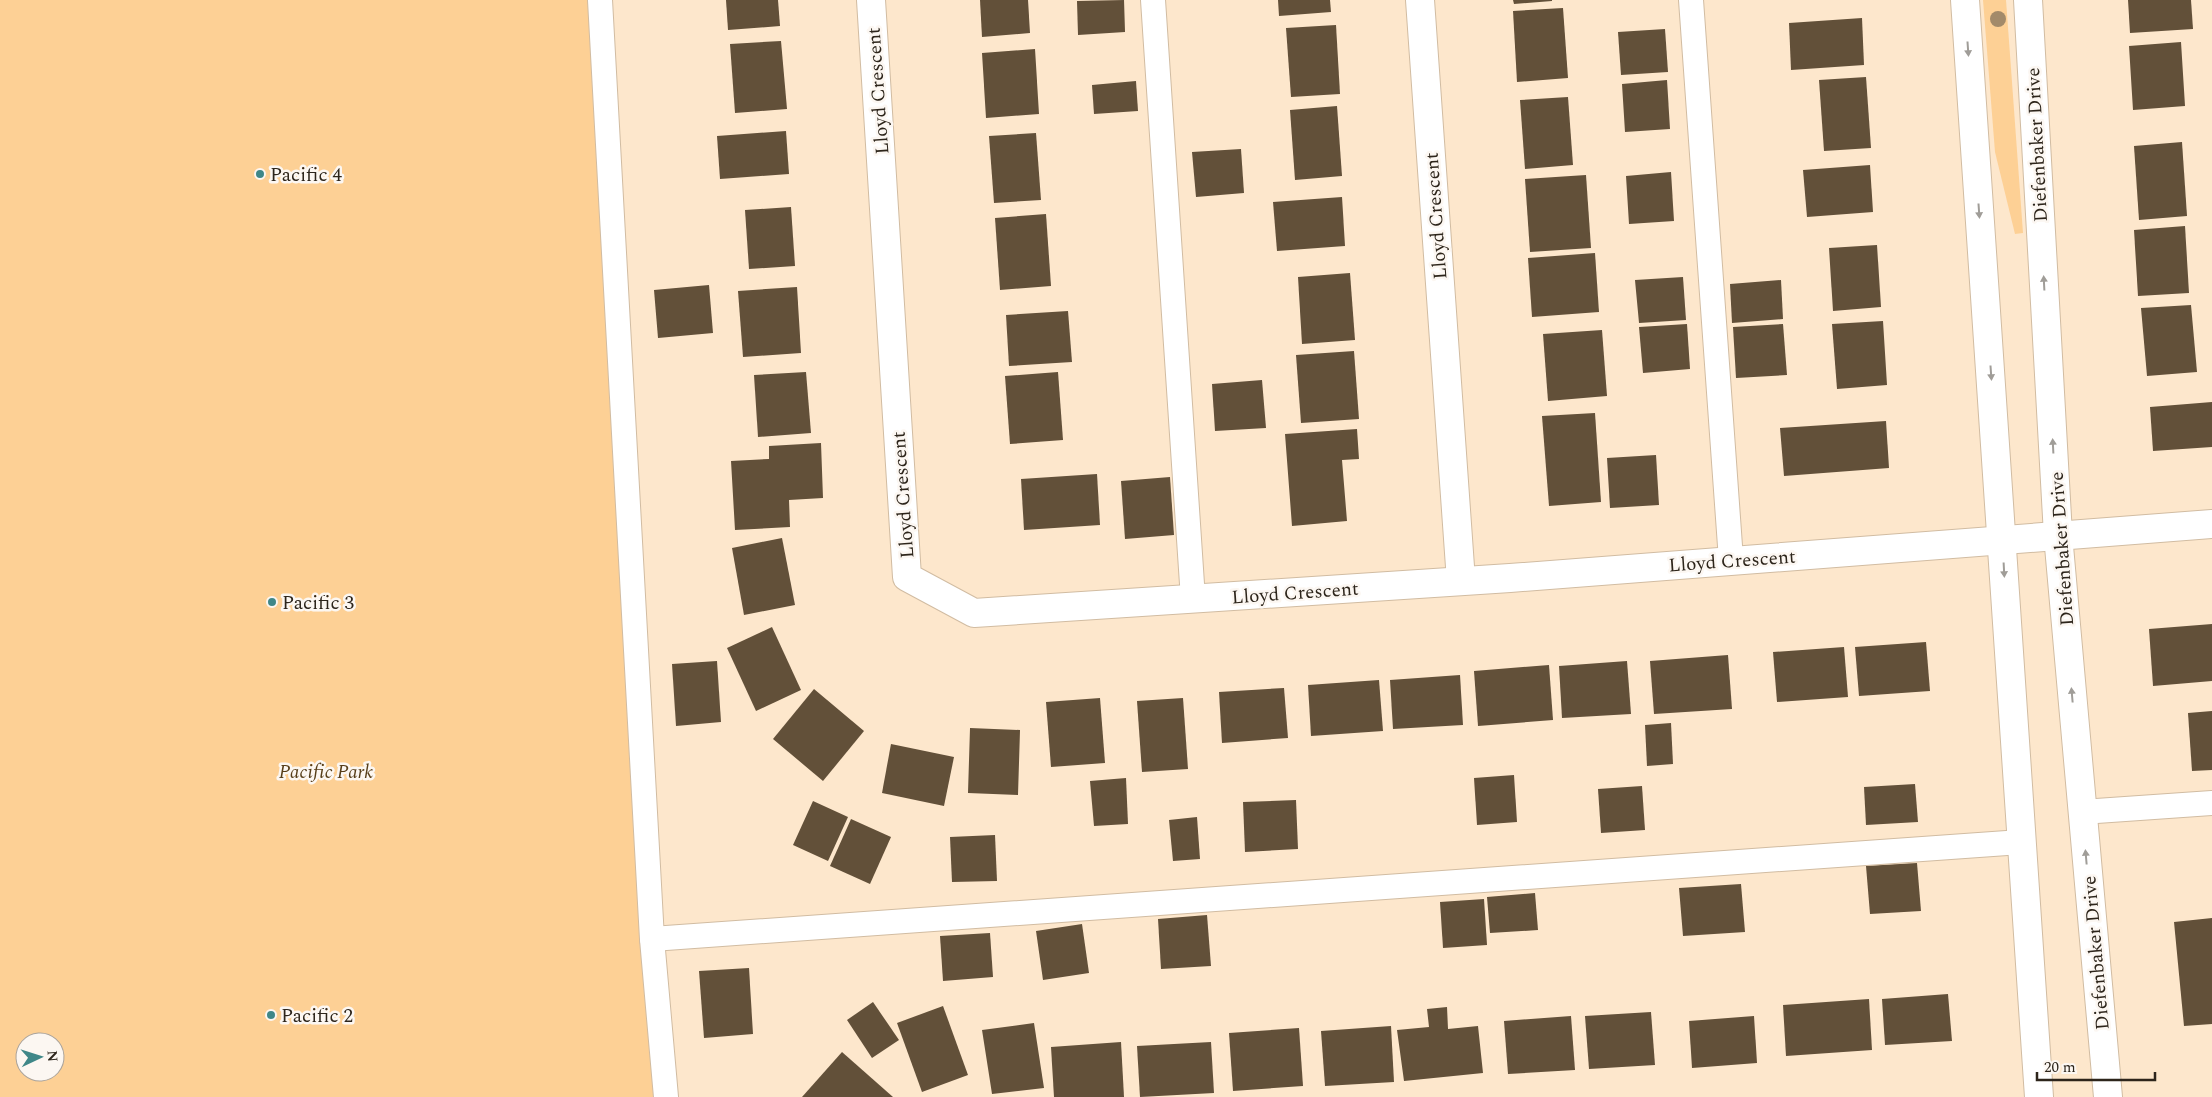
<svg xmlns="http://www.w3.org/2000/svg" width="2212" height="1097" viewBox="0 0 2212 1097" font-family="Spectral,serif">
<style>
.green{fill:#fdd095;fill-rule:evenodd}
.building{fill:#625039}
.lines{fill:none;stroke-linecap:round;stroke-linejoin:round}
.lane-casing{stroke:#d1bca2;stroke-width:26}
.street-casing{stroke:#d1bca2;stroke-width:30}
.secondary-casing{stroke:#d1bca2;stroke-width:30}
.lane{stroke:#fff;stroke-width:24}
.street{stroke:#fff;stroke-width:28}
.secondary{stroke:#fff;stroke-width:28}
.tree{fill:#a28a6a}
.oneway{fill:#a09d98}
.poi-dot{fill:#3f8788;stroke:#fcf7f2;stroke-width:2}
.labels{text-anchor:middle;stroke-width:5;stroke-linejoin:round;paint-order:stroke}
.street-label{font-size:19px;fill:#2d251b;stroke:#fcf7f2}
.poi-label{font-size:19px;fill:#2d251b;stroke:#fcf7f2;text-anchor:start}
.park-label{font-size:19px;font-style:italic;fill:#573e19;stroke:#fcf7f2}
</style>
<rect width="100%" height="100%" fill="#fde7cc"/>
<g class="green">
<path d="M0 0H600L675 1097H0ZM25 1042H55V1072H25Z"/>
<polygon points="1983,0 2006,0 2023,233 2015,234 1995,152"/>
</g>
<g class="building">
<polygon points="726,0 778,0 780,26 728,30"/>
<polygon points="980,0 1028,0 1030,33 982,37"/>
<polygon points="1124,0 1125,32 1078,35 1077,1"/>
<polygon points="1278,0 1330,0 1331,12 1279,16"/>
<polygon points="1513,0 1552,0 1552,1 1514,4"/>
<polygon points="2128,0 2191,0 2193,29 2130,33"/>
<polygon points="1563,8 1568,78 1517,82 1513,11"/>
<polygon points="1862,18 1864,65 1791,70 1789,23"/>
<polygon points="1336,25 1340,94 1291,97 1286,28"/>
<polygon points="1665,29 1668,72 1621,75 1618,32"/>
<polygon points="781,41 787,109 735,113 730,44"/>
<polygon points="2181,42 2185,106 2133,110 2129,46"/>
<polygon points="1035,49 1039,114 986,118 982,53"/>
<polygon points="1866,77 1871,148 1824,151 1819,80"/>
<polygon points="1667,80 1670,129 1625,132 1622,84"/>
<polygon points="1136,81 1138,111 1094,114 1092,85"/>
<polygon points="1568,97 1573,165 1525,169 1520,100"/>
<polygon points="1337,106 1342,176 1295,180 1290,110"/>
<polygon points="786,131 789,174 720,179 717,136"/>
<polygon points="1036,133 1041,200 994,203 989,136"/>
<polygon points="2182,142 2187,216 2139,220 2134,146"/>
<polygon points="1241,149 1244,193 1196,197 1192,152"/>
<polygon points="1870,165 1873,212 1807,217 1803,170"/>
<polygon points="1671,172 1674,221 1629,224 1626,176"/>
<polygon points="1586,175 1591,248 1530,252 1525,179"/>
<polygon points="1342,197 1345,246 1277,251 1273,202"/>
<polygon points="791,207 795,266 749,269 745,210"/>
<polygon points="1046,214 1051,286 1000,290 995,218"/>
<polygon points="2185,226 2189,293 2138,296 2134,230"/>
<polygon points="1877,245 1881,307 1833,311 1829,248"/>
<polygon points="1595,253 1599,312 1532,317 1528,258"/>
<polygon points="1350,273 1355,340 1302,344 1298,277"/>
<polygon points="1683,277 1686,320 1639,323 1635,280"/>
<polygon points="1781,280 1783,319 1732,323 1730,284"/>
<polygon points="709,285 713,333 658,338 654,290"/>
<polygon points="797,287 801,353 743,357 738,291"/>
<polygon points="2191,305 2197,372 2147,376 2141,308"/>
<polygon points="1068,311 1072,362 1009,366 1006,315"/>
<polygon points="1883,321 1887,385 1837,389 1832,324"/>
<polygon points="1687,324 1690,369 1643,373 1639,327"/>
<polygon points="1783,324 1787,375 1736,378 1733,327"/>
<polygon points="1602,330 1607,396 1548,401 1543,334"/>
<polygon points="1354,351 1359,419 1301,423 1296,355"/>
<polygon points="806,372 811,433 758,437 754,375"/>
<polygon points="1058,372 1063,440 1010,444 1005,376"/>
<polygon points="1262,380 1266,428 1215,431 1212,384"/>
<polygon points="2212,402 2212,447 2153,451 2150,407"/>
<polygon points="1595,413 1601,502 1549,506 1542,416"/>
<polygon points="1886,421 1889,468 1784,476 1780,428"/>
<polygon points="1357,429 1359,459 1342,460 1347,521 1292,526 1285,434"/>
<polygon points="821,443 823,498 789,500 790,527 735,530 731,461 769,459 769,446"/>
<polygon points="1656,455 1659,505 1610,508 1607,458"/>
<polygon points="1097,474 1100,525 1024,530 1021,479"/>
<polygon points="1170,477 1174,535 1125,539 1121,481"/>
<polygon points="782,538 795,605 744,615 732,548"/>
<polygon points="2212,624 2212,681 2153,686 2149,629"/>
<polygon points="772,627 801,690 756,711 727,648"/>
<polygon points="1926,642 1930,691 1859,696 1855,647"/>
<polygon points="1844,647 1848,697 1777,702 1773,652"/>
<polygon points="1728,655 1732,709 1654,714 1650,661"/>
<polygon points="717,661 721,722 676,726 672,664"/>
<polygon points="1627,661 1631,714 1562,718 1559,666"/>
<polygon points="1549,665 1553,720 1478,726 1474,671"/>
<polygon points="1460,675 1463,725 1393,729 1390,680"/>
<polygon points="1379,680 1383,731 1311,736 1308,685"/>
<polygon points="1284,688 1288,738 1222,743 1219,692"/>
<polygon points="814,689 864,731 823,781 773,739"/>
<polygon points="1100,698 1105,763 1051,767 1046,702"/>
<polygon points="1183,698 1188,769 1142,772 1137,701"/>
<polygon points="2212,711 2212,770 2192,771 2188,713"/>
<polygon points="1671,723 1673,764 1647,766 1645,725"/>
<polygon points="970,728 1020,730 1018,795 968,793"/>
<polygon points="891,744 954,757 944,806 882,793"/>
<polygon points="1514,775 1517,822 1477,825 1474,778"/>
<polygon points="1126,778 1128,824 1094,826 1090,781"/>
<polygon points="1915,784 1918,822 1866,825 1864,787"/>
<polygon points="1642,786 1645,830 1601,833 1598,789"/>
<polygon points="1296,800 1298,849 1245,852 1243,802"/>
<polygon points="813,801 848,817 828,861 793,845"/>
<polygon points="1197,817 1200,859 1173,861 1169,820"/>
<polygon points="851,819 891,837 870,884 830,866"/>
<polygon points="995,835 997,881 952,882 950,837"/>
<polygon points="1917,863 1921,911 1870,914 1866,866"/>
<polygon points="1741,884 1745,932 1683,936 1679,888"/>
<polygon points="1535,893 1538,930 1490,933 1487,897"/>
<polygon points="1484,899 1487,945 1443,948 1440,902"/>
<polygon points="1207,915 1211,966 1161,969 1158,919"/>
<polygon points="2212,918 2212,1024 2184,1026 2174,922"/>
<polygon points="1082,924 1089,973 1043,980 1036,931"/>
<polygon points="990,933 993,977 943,981 940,936"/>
<polygon points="749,968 753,1034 704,1038 699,971"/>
<polygon points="1948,994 1952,1041 1885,1045 1882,999"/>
<polygon points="1869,999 1872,1050 1786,1056 1783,1005"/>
<polygon points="873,1002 899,1040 872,1058 847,1020"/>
<polygon points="943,1006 968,1075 922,1092 897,1023"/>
<polygon points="1447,1007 1448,1029 1478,1026 1483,1073 1404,1081 1397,1030 1429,1027 1427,1009"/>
<polygon points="1651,1012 1655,1065 1589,1069 1585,1016"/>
<polygon points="1571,1016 1575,1070 1508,1074 1504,1021"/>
<polygon points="1754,1016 1757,1063 1692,1068 1689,1021"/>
<polygon points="1034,1023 1044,1088 992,1094 982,1030"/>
<polygon points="1391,1026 1394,1082 1325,1086 1321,1031"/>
<polygon points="1299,1028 1303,1086 1233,1091 1229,1033"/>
<polygon points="1121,1042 1124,1097 1054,1097 1051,1047"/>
<polygon points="1211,1042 1214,1093 1140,1097 1137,1046"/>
<polygon points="842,1052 893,1097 802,1097"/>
</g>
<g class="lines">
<g class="lane-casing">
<g id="lane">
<polyline points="600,0 652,939 666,1097"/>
<polyline points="1153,0 1193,599"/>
<polyline points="1691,0 1731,560"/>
<polyline points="2082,812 2212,803"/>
<polyline points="652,939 2021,842"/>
</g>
</g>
<g class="street-casing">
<g id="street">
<polyline points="871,0 907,577 974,613 1510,578 2212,524"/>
<polyline points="1420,0 1461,581"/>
</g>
</g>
<g class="secondary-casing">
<g id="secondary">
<polyline points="1965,0 2039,1097"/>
<polyline points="2028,0 2058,535 2108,1097"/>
</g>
</g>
<use href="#lane" class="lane"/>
<use href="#street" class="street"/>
<use href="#secondary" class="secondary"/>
</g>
<circle class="tree" cx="1998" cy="19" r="8"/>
<defs><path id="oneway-solid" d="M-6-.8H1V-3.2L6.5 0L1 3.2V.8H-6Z" transform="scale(1.25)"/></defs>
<g class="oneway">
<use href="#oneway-solid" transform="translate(1968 49) rotate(86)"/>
<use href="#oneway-solid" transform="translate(1979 211) rotate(86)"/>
<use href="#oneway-solid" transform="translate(2044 283) rotate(-93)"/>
<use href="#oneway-solid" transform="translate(1991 373) rotate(86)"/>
<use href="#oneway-solid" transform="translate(2053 446) rotate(-93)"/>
<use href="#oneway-solid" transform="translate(2004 570) rotate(87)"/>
<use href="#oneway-solid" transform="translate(2072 695) rotate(-95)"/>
<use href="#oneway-solid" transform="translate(2086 857) rotate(-95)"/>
</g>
<g class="poi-dot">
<circle cx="260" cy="174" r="5"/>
<circle cx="272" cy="602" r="5"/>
<circle cx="271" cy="1015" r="5"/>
</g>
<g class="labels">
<g class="street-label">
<text transform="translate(877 91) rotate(-94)" y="7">Lloyd Crescent</text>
<text transform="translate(2036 145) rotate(-93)" y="7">Diefenbaker Drive</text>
<text transform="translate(1435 216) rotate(-94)" y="7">Lloyd Crescent</text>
<text transform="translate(902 495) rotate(-94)" y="7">Lloyd Crescent</text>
<text transform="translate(2061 549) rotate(-94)" y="7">Diefenbaker Drive</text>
<text transform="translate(1732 560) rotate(-4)" y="7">Lloyd Crescent</text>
<text transform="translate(1295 592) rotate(-4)" y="7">Lloyd Crescent</text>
<text transform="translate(2095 953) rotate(-95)" y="7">Diefenbaker Drive</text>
</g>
<g class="poi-label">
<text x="270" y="181">Pacific 4</text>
<text x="282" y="609">Pacific 3</text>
<text x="281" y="1022">Pacific 2</text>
</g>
<g class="park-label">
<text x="326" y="778">Pacific Park</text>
</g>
</g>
<g transform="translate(40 1057) rotate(86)"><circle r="24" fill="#fcf7f2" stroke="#a9a39c"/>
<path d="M0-4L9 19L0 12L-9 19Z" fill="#3f8788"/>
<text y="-8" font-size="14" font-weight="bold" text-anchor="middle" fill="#2d251b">N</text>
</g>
<path d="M2037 1072v8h118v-8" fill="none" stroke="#2d251b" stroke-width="2.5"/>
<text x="2044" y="1072" font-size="15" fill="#2d251b" stroke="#fcf7f2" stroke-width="4" paint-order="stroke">20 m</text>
</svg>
